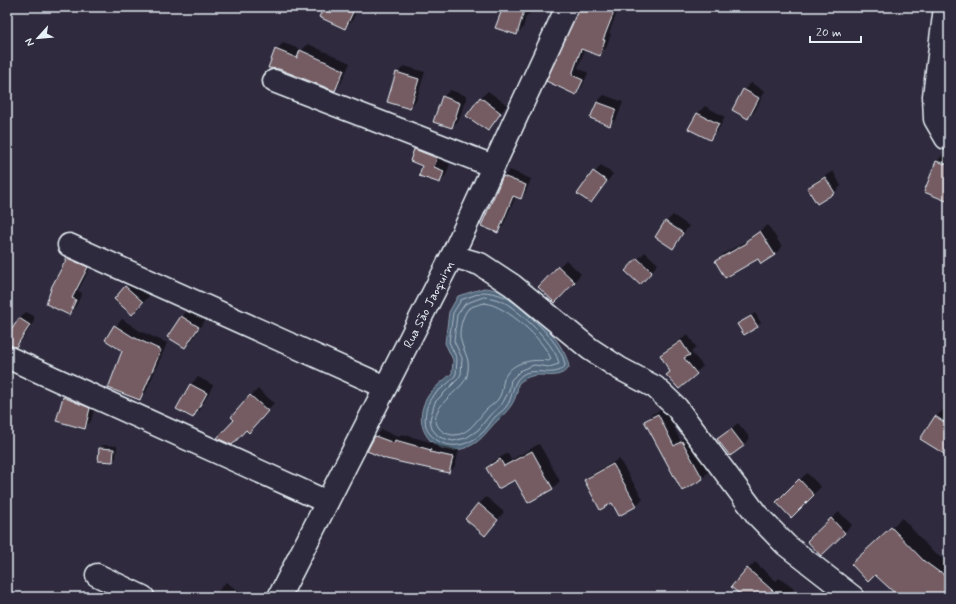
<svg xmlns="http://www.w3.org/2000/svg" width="956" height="604" viewBox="0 0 956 604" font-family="Mynerve,sans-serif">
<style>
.water{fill:#52687d;stroke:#8e9fae}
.shadow{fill:#0007}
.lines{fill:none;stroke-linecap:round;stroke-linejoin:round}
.shore{stroke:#acbac7;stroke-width:1}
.building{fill:#745c64;stroke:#e8f1f8}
.minor-casing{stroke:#e8f1f8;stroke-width:25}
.minor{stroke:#2f2a3d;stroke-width:22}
.labels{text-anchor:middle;stroke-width:3;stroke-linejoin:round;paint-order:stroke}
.street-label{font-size:13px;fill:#e8f1f8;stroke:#2f2a3d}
</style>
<rect width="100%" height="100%" fill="#2f2a3d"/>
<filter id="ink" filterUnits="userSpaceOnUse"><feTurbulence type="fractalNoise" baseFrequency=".025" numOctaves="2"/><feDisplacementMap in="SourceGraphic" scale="8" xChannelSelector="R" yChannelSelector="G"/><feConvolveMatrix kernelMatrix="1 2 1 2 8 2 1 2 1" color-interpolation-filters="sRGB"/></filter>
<g filter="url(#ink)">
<path class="water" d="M484 288C495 289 503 291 513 297 531 307 568 347 569 368 552 385 538 365 518 384 517 400 510 409 498 420 488 429 483 440 470 446 436 462 408 427 428 396 434 387 445 380 452 373L453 360 445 343 449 312 458 296Z"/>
<g class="shadow">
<polygon points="325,7 358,7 352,21 345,28"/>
<polygon points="504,7 535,7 534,11 526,16 523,28 517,34"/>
<polygon points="580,7 619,7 609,33 611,34 606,48 599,55 585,49 578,68 588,73 582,87 576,93 548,81"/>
<polygon points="283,43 302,50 308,44 350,63 341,83 334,90 276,50"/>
<polygon points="404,66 425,72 416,101 409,108 397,73"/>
<polygon points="751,83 765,91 755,111 748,118 744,90"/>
<polygon points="450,90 467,96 459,120 452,127 443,97"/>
<polygon points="488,91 507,105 487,130 481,98"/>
<polygon points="604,95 623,102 617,118 610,125 591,118 597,102"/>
<polygon points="705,106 725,117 717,132 710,139 690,129 698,113"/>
<polygon points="422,142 444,151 440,160 450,164 446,175 439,182 424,165 411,161 415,149"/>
<polygon points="944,154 948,156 949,154 949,201 926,192 937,161"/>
<polygon points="601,165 613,174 591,202 579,193"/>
<polygon points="510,170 531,179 526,192 521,198 516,196 503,226 498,232 483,225 504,176"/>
<polygon points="833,171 841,186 834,193 809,188 816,181"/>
<polygon points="673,215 689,226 673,248 666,222"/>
<polygon points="768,225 782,247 775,254 761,263 758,258 716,261 723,254 748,240"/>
<polygon points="74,251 94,260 78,291 82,293 76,306 69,313 67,258"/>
<polygon points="645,252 658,264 640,284 626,271"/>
<polygon points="566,260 581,274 562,295 559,267"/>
<polygon points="133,280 150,295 139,307 126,287"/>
<polygon points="189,309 205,320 192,340 185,347 169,337 182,316"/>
<polygon points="26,312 34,316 34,321 23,339 15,346 7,343 7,338 19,319"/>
<polygon points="755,313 761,323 744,334 738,324"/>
<polygon points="122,319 140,331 167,343 146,392 139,399 123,350 106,339"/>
<polygon points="688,335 696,347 691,352 703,366 679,388 661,355 668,348"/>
<polygon points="7,360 18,366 7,388"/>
<polygon points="198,377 213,385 200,410 193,417 178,408 191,384"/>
<polygon points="258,389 274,403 255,424 246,429 235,420 251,396"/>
<polygon points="71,390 96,401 91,421 84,428 58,421 64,397"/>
<polygon points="665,408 680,440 689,436 708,472 702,479 646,421 652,414"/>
<polygon points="943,410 949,414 949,456 936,417"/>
<polygon points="738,423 750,438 743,445 719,439"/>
<polygon points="382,430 399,437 402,434 437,444 436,445 459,450 455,466 449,472 369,450 376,436"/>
<polygon points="539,444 560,481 553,488 528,502 515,478 487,468 494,461 508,453 511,460"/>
<polygon points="103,445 117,446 116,458 113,461 100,448"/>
<polygon points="619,459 643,499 636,505 612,502 585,480 592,474"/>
<polygon points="807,473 821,487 791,516 777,502"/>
<polygon points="486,497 504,512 485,535 479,504"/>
<polygon points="839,512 852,525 821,554 815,534"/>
<polygon points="902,518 933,552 949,563 949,597 906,597 862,555"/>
<polygon points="755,562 776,581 779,578 794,589 789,597 745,597 748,569"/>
<polygon points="226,582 247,597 213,597"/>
</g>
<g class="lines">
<g class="shore">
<path d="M484 292C494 293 504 295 513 302 528 313 564 346 565 366 555 379 535 366 522 375 511 383 514 397 506 407 503 411 498 414 495 417 490 422 487 430 481 434 466 448 444 450 430 434 422 426 425 406 432 397 439 389 451 383 456 374L457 359 449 342 453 313 461 300Z"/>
<path d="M484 297C493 298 502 300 510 306 525 317 556 345 559 364L549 367 534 365 521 370 511 380 509 391 502 404 490 415 478 430 466 438 453 441 439 437 432 429 430 419 435 402 458 379 461 374 462 358 454 341 457 315 465 304Z"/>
<path d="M485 303C507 306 543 339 551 359L549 361C533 359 511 361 504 379 502 385 503 390 500 396 497 402 492 405 487 409 477 419 469 436 452 435 447 434 442 432 439 428 424 408 463 391 467 376 471 358 465 356 461 341 458 333 462 316 468 309 472 306 480 304 485 303Z"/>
</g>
</g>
<g class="building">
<polygon points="324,7 342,7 353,12 345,29 319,17"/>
<polygon points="503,7 525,7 517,35 495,28"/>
<polygon points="579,7 616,7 603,40 605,40 600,56 581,49 572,75 583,80 576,95 546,81"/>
<polygon points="275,49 297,58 300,50 344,70 335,91 279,69 268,68"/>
<polygon points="396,72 419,79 410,109 387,102"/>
<polygon points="743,89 759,98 748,119 732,110"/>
<polygon points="442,96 460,103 452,128 433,122"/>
<polygon points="480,97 501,113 488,131 466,116"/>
<polygon points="597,102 616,109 610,126 590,118"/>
<polygon points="697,113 719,124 710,140 688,129"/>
<polygon points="414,149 437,158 434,167 444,171 440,183 419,176 422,166 410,161"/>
<polygon points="936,161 949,165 949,202 924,192"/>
<polygon points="593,171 607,181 591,203 577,194"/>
<polygon points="503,176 526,185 521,199 513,196 498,233 481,226"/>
<polygon points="825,177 835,193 817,204 807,188"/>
<polygon points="665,221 683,233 673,249 655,237"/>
<polygon points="760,231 775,255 761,264 758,259 725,278 715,261 747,243 746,241"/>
<polygon points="67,258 88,267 72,298 76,300 69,315 46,304 52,286"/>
<polygon points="637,258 652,272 640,285 625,271"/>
<polygon points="558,266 575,282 555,303 538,287"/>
<polygon points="125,286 143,302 132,315 114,299"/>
<polygon points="181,316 199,327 185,348 167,337"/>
<polygon points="751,316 758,327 744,335 737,324"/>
<polygon points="19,318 30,325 16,347 7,345 7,337"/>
<polygon points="114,325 133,337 161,350 140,400 108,388 122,351 105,340"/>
<polygon points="681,341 690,355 684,358 697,374 679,389 666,375 670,372 660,355"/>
<polygon points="190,384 207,393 193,418 176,409"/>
<polygon points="250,395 268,411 249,433 246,430 232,445 219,439 217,438 234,420 231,417"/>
<polygon points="63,397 90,408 85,429 56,421"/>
<polygon points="658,414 674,446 682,441 703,479 682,491 644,421"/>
<polygon points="935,416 949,425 949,457 920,439"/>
<polygon points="731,429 744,446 730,456 717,439"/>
<polygon points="375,436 394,443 395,440 431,450 430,452 453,457 449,473 386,459 367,451"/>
<polygon points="99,448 114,449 113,462 98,461"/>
<polygon points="532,451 553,489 528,503 515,480 498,489 486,468 500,459 504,466"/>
<polygon points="613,464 637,506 619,516 612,503 600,510 584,480"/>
<polygon points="799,479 814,495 791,518 776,502"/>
<polygon points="478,503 498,520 485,536 465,519"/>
<polygon points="831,518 845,533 821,556 807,541"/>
<polygon points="891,527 924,561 939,572 940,571 949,581 949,597 899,597 875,575 868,582 851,564"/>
<polygon points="747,568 780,597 743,597 731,587"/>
</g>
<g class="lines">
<g class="minor-casing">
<g id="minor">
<polyline points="945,7 934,96 935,119 946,138"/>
<polyline points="274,81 493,166"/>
<polyline points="69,245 385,387"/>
<polyline points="452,256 480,264 512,285 590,349 619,368 655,387 677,408 757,515 786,545 853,597"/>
<polyline points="7,357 327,502"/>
<polyline points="97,575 143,597"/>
<polyline points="279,597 452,256 567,7"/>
</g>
</g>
<use href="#minor" class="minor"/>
</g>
</g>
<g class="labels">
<g class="street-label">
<text transform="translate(428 304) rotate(-63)" y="5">Rua São Jaoquim</text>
</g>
</g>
<rect width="956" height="604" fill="none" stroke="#2f2a3d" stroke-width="24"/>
<rect x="12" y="12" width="932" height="580" fill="none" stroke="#e8f1f8" stroke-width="1.5" filter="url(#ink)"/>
<g transform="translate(38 38) rotate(243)" stroke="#2f2a3d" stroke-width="3" paint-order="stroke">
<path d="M0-3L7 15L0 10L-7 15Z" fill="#e8f1f8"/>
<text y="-6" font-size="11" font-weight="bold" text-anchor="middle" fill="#e8f1f8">N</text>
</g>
<path d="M810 36v6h51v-6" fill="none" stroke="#e8f1f8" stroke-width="2"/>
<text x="816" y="36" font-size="12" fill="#e8f1f8" stroke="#2f2a3d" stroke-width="3" paint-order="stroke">20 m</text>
</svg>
